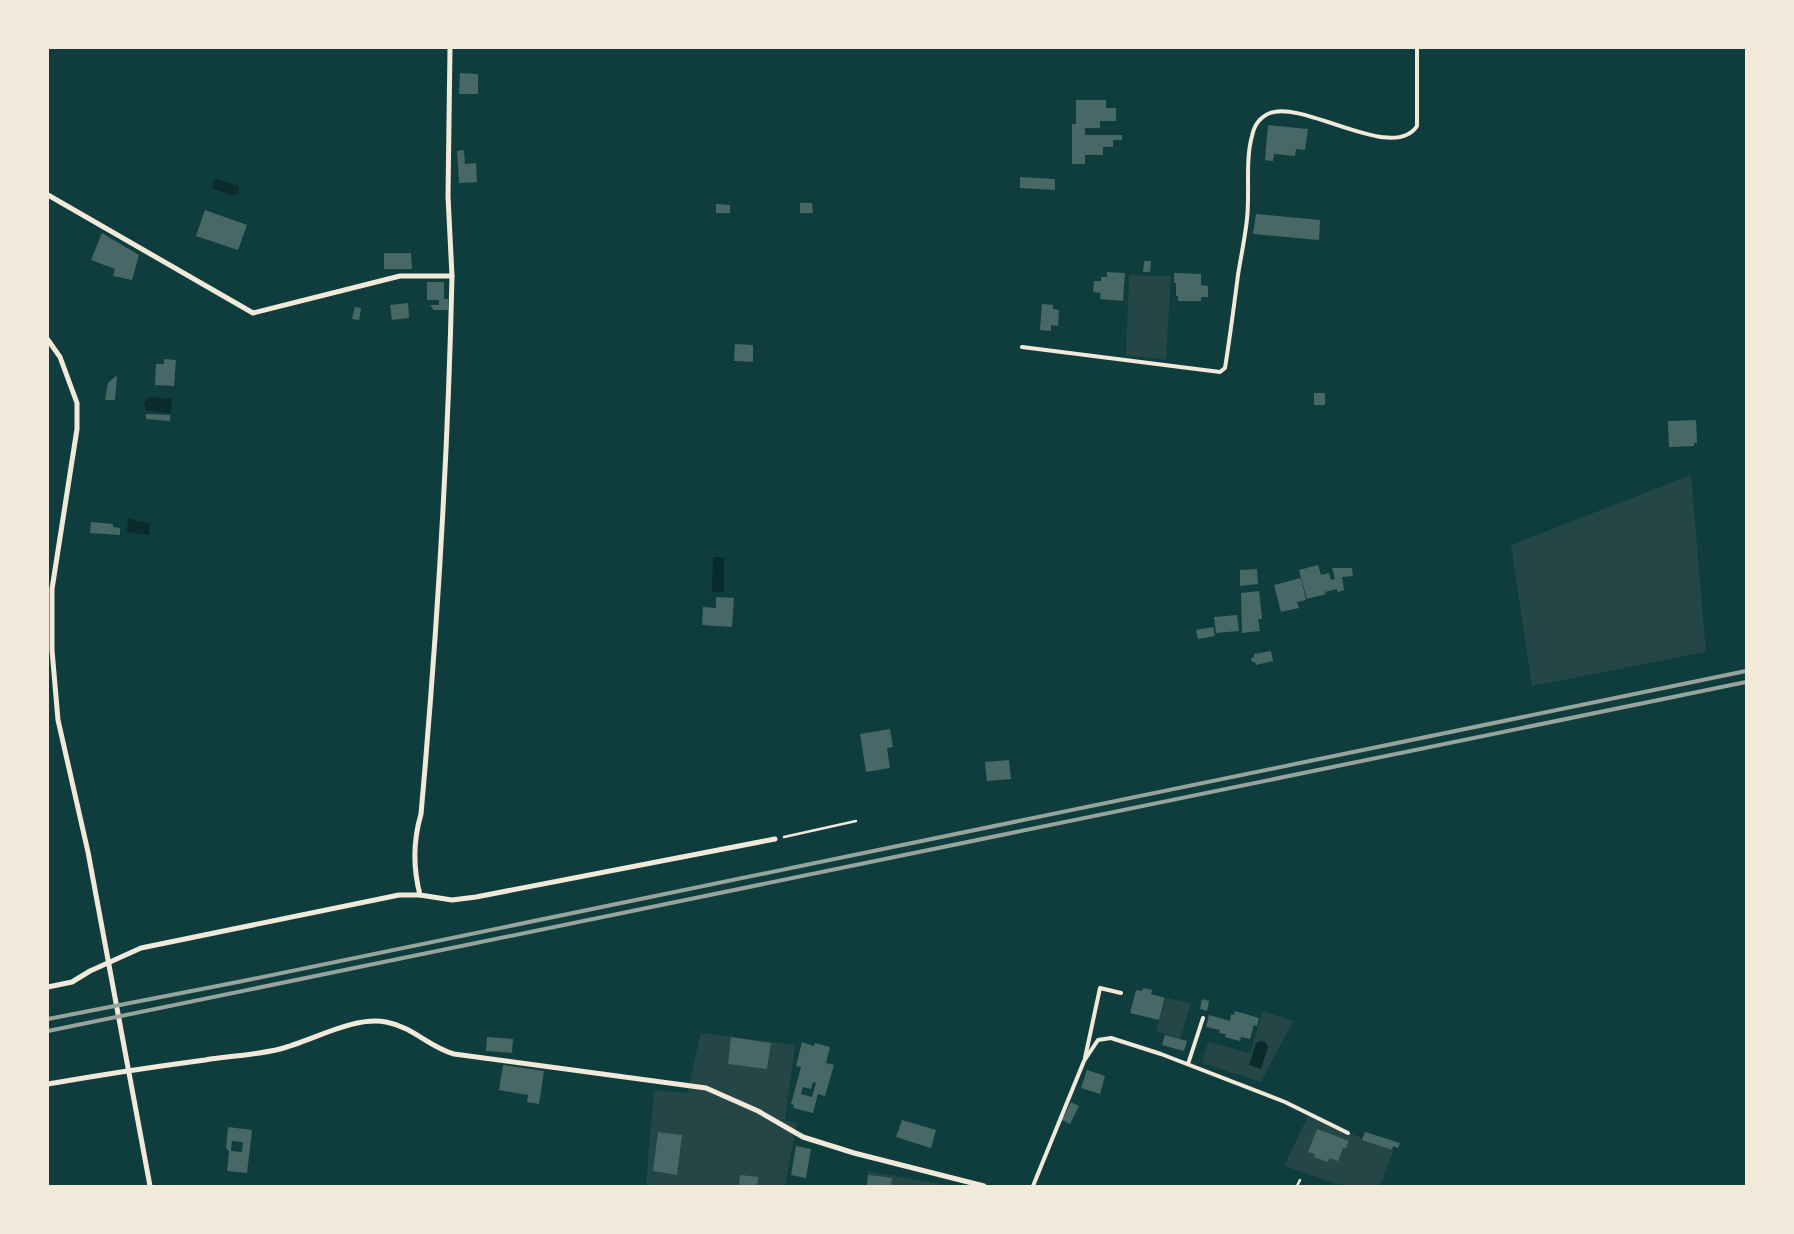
<svg xmlns="http://www.w3.org/2000/svg" width="1794" height="1234" viewBox="0 0 1794 1234" font-family="Cabin,sans-serif">
<style>
.green{fill:#244646}
.water{fill:#0a2a2b}
.building{fill:#486865;fill-rule:evenodd}
.lines{fill:none;stroke-linecap:round;stroke-linejoin:round}
.path{stroke:#f1e9da;stroke-width:2.5}
.service{stroke:#f1e9da;stroke-width:4}
.minor{stroke:#f1e9da;stroke-width:5}
.rail{stroke:#97a49c;stroke-width:4}
</style>
<rect width="100%" height="100%" fill="#0f3d3e"/>
<g class="green">
<polygon points="1129,275 1171,276 1166,360 1126,355"/>
<polygon points="1691,475 1706,652 1532,686 1511,545"/>
<polygon points="1167,998 1191,1003 1180,1039 1156,1031"/>
<polygon points="1263,1011 1293,1021 1261,1082 1202,1063 1208,1042 1250,1053"/>
<polygon points="701,1033 795,1045 785,1120 797,1123 785,1186 646,1186 654,1090 687,1093"/>
<polygon points="1308,1116 1393,1151 1380,1186 1343,1186 1284,1166"/>
<polygon points="868,1171 951,1186 866,1186"/>
</g>
<g class="water">
<polygon points="215,178 238,186 239,192 234,196 212,188"/>
<polygon points="149,397 172,399 170,413 147,411 144,403"/>
<polygon points="131,518 135,521 150,523 149,535 127,532 128,520"/>
<polygon points="713,557 724,557 724,592 712,592"/>
<polygon points="1260,1041 1265,1042 1268,1047 1261,1069 1249,1065 1256,1043"/>
</g>
<g class="building">
<polygon points="460,73 478,74 478,94 459,94"/>
<polygon points="1076,100 1106,100 1106,108 1116,108 1116,121 1100,121 1100,128 1085,128 1085,135 1122,135 1122,140 1113,140 1113,147 1103,147 1103,155 1085,155 1085,164 1072,164 1072,124 1076,124"/>
<polygon points="1268,125 1308,129 1305,150 1296,149 1295,156 1274,154 1273,161 1265,160"/>
<polygon points="464,150 465,164 476,163 477,182 459,183 457,151"/>
<polygon points="1020,177 1055,179 1055,190 1020,188"/>
<polygon points="800,203 812,203 813,213 800,213"/>
<polygon points="716,204 730,205 730,213 716,213"/>
<polygon points="205,210 247,225 238,250 196,236"/>
<polygon points="1256,214 1320,220 1319,240 1253,234"/>
<polygon points="102,233 139,255 132,280 113,276 115,269 91,260"/>
<polygon points="384,253 411,253 412,269 384,269"/>
<polygon points="1144,261 1151,261 1150,272 1143,272"/>
<polygon points="1107,272 1125,273 1123,301 1100,299 1101,293 1093,292 1094,281 1101,281 1101,277 1107,277"/>
<polygon points="1174,273 1201,274 1201,285 1208,286 1208,297 1201,297 1201,301 1178,301 1178,296 1176,296 1176,283 1174,283"/>
<polygon points="427,282 444,282 444,299 448,299 448,310 434,310 430,305 439,305 439,300 427,300"/>
<polygon points="408,303 409,318 392,320 390,305"/>
<polygon points="1042,304 1053,305 1053,309 1059,310 1058,326 1051,325 1051,331 1040,330"/>
<polygon points="355,307 361,308 359,320 352,319"/>
<polygon points="735,344 753,345 753,362 734,361"/>
<polygon points="164,359 176,360 174,386 155,385 156,364 164,364"/>
<polygon points="117,375 115,400 105,400 108,383"/>
<rect x="1314" y="393" width="11" height="12"/>
<polygon points="146,414 170,415 170,421 146,419"/>
<polygon points="1696,420 1697,443 1694,443 1694,446 1669,447 1668,421"/>
<polygon points="91,522 113,524 113,527 120,528 120,535 90,533"/>
<polygon points="1318,565 1321,575 1329,573 1331,580 1335,579 1332,568 1352,568 1353,576 1342,577 1344,590 1338,592 1337,589 1325,592 1326,594 1307,599 1299,570"/>
<polygon points="1257,569 1258,584 1240,586 1240,570"/>
<polygon points="1301,578 1306,600 1297,602 1299,608 1281,612 1274,585"/>
<polygon points="1259,591 1262,619 1258,619 1260,631 1242,633 1241,593"/>
<polygon points="716,597 734,598 732,627 702,625 703,607 716,608"/>
<polygon points="1237,615 1239,631 1216,633 1214,617"/>
<polygon points="1213,627 1215,636 1198,639 1196,630"/>
<polygon points="1271,651 1273,661 1256,665 1255,662 1252,662 1251,658 1254,657 1254,654"/>
<polygon points="890,729 893,747 887,748 890,768 866,772 860,734"/>
<polygon points="1009,760 1011,779 987,781 985,762"/>
<polygon points="1143,988 1152,990 1151,994 1165,998 1159,1020 1130,1013 1136,990 1142,991"/>
<polygon points="1202,999 1209,1001 1207,1011 1200,1009"/>
<polygon points="1235,1011 1259,1018 1257,1026 1254,1025 1250,1039 1241,1037 1240,1041 1225,1037 1226,1034 1219,1033 1220,1030 1206,1027 1209,1015 1230,1021 1231,1014 1234,1015"/>
<polygon points="1165,1035 1187,1041 1184,1051 1162,1045"/>
<polygon points="487,1037 513,1039 512,1053 486,1051"/>
<polygon points="731,1037 771,1043 767,1069 728,1064"/>
<path d="M802 1042 814 1046 815 1043 830 1047 826 1063 834 1065 825 1096 818 1094 813 1113 793 1108 794 1105 791 1104 801 1067 796 1066ZM813 1082 816 1083 812 1097 801 1094 803 1087 811 1089Z"/>
<polygon points="503,1065 544,1071 539,1104 527,1102 528,1095 499,1090"/>
<polygon points="1087,1070 1105,1076 1100,1094 1081,1088"/>
<polygon points="1071,1102 1079,1106 1070,1124 1062,1120"/>
<polygon points="902,1120 936,1130 931,1148 896,1137"/>
<path d="M228 1127 252 1130 247 1173 227 1171 229 1151 226 1148ZM232 1141 243 1142 242 1152 231 1151Z"/>
<polygon points="1317,1129 1349,1141 1346,1148 1343,1148 1338,1161 1330,1158 1328,1162 1314,1157 1315,1154 1308,1152"/>
<polygon points="658,1132 682,1135 677,1175 653,1171"/>
<polygon points="1365,1132 1400,1143 1398,1148 1393,1146 1392,1150 1362,1140"/>
<polygon points="796,1146 811,1149 806,1178 791,1175"/>
<polygon points="740,1175 758,1177 757,1186 739,1186"/>
<polygon points="868,1175 892,1178 891,1186 867,1186"/>
</g>
<g class="lines">
<g class="path">
<polyline points="784,837 856,821"/>
<polyline points="1297,1186 1300,1180"/>
</g>
<g class="service">
<path d="M1022 347 1220 372 1225 368C1230 337 1234 306 1238 275 1241 256 1245 238 1247 219 1250 192 1245 161 1252 136 1254 126 1260 117 1270 113 1305 100 1393 163 1417 126V48"/>
<polyline points="1085,1058 1100,988 1121,993"/>
<polyline points="1188,1064 1203,1018"/>
<polyline points="1033,1186 1084,1061 1098,1040 1111,1038 1161,1054 1285,1102 1348,1133"/>
</g>
<g class="minor">
<polyline points="48,195 253,313 400,276 452,276 448,196 450,48"/>
<path d="M452 276C448 456 437 635 421 814 413 841 413 868 420 895L452 900 476 897 775 839"/>
<polyline points="48,340 60,357 77,403 77,429 52,589 52,650 58,720 88,852 150,1186"/>
<polyline points="48,987 72,982 90,971 141,948 399,895 420,895"/>
<path d="M48 1084C100 1075 152 1067 205 1060 230 1056 256 1055 280 1049 312 1041 353 1016 386 1022 413 1027 429 1047 454 1054L706 1088 758 1111 803 1137 854 1153 984 1186"/>
</g>
<g class="rail">
<polyline points="48,1019 243,981 1746,671"/>
<polyline points="48,1031 1746,682"/>
</g>
</g>
<rect width="1794" height="1234" fill="none" stroke="#f1e9da" stroke-width="98"/>
</svg>
